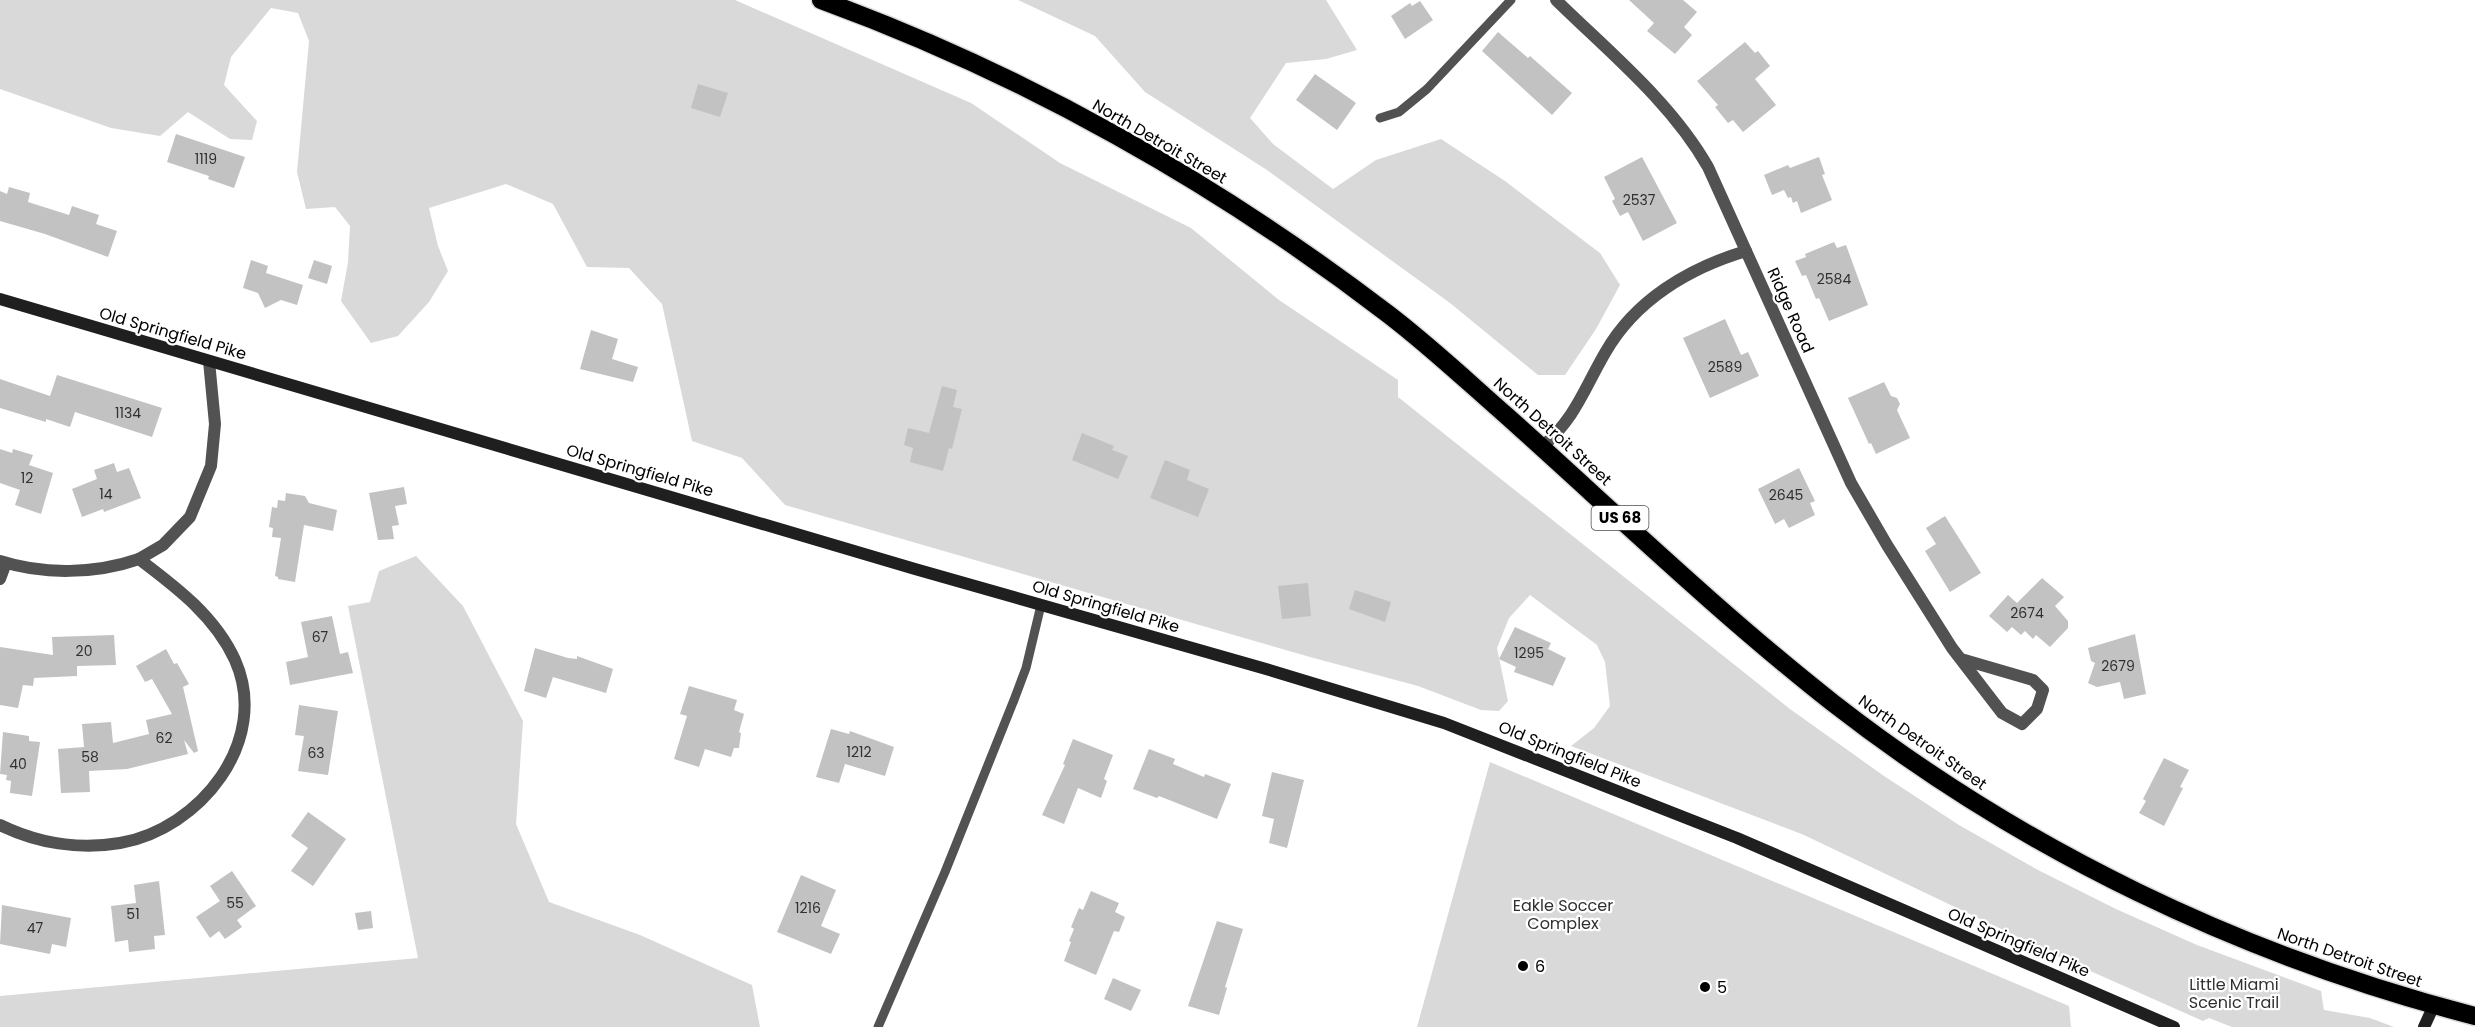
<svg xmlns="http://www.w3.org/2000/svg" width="2475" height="1027" viewBox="0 0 2475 1027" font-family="Poppins,sans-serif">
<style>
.green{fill:#d9d9d9}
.building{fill:#c2c2c2}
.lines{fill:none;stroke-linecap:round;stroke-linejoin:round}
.highway-casing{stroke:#dbdbdb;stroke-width:21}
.lane{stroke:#525252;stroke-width:9}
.street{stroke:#525252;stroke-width:12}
.secondary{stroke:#1f1f1f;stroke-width:12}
.highway{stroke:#000;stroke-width:18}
.poi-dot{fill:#000;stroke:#fff;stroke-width:2}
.labels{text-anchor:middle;stroke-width:4.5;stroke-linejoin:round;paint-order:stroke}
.number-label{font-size:14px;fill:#303030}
.shield{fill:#fff;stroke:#4c4c4c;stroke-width:1.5}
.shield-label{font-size:15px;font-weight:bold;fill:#000}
.street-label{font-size:16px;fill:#000;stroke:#fff}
.park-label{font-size:16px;fill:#303030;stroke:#fff}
.poi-label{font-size:16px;fill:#000;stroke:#fff;text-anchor:start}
</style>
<rect width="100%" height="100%" fill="#fff"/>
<g class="green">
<polygon points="0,0 735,0 971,103 1060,163 1191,228 1279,300 1398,380 1398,397 1790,709 1884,776 1959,825 2036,869 2116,909 2197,945 2321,991 2324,1010 2370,1018 2394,1027 2232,1027 2209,1018 2203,1021 2070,962 1804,835 1571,746 1594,728 1610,706 1605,662 1597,645 1530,595 1509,618 1497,648 1508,701 1499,711 1481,710 1418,686 1310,657 785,505 742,458 692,441 662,304 629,268 587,267 553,204 506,184 429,208 438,246 448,271 429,302 398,336 371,343 341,301 348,262 350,226 335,207 306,209 297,172 309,41 298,13 271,8 231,57 224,85 257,121 252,140 230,139 188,112 160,136 111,128 0,89"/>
<polygon points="1018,0 1326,0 1357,50 1326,59 1286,63 1250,118 1273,144 1333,189 1376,160 1441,139 1505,181 1600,253 1620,285 1596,329 1565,375 1538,375 1450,303 1267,170 1145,92 1095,36"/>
<polygon points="416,556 463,606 523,721 516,824 549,902 640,935 752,985 760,1027 0,1027 0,996 418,958 348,606 370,602 379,571"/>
<polygon points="1490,762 2069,1006 2071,1027 1417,1027"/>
</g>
<g class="building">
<polygon points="1629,0 1683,0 1697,12 1684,27 1692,35 1675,54 1647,31 1654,23"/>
<polygon points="1420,1 1433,20 1405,39 1391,16 1410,3 1412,6"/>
<polygon points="1498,32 1528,58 1530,56 1572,93 1552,115 1482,51"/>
<polygon points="1745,42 1755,53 1758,51 1770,66 1755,79 1776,105 1743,132 1733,120 1728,123 1715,107 1718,105 1697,81"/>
<polygon points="1315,74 1356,103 1337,130 1296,100"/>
<polygon points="698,84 728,93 720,117 691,108"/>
<polygon points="176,134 245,157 234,188 208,179 209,176 167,162"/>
<polygon points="1642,157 1677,223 1643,241 1628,212 1620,216 1612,201 1615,199 1604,177"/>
<polygon points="1819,157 1825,174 1822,175 1832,200 1801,213 1797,201 1793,203 1791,197 1788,198 1784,190 1772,195 1764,175 1788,165 1790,168"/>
<polygon points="9,187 30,193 28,202 69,215 72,206 99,215 96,224 117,231 108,257 45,234 0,221 0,191 7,194"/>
<polygon points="1834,242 1837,248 1846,245 1868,305 1829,321 1819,298 1816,299 1806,275 1802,276 1795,261 1806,257 1805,254"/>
<polygon points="251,260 268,266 266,273 303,285 297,305 281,300 265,308 258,293 243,288"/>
<polygon points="314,260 332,266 327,284 308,278"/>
<polygon points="1725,319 1741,355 1748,352 1759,376 1710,398 1683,338"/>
<polygon points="591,330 618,339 612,359 638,367 633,382 580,369"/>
<polygon points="57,375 162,408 152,437 75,412 70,427 46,419 46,422 0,408 0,379 50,396"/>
<polygon points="1884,382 1891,396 1897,398 1900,404 1897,410 1910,438 1876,454 1871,443 1869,444 1848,398"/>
<polygon points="942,386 957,390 953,407 962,409 952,449 949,448 943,471 910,462 913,448 904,445 908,428 929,433"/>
<polygon points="1082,433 1114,446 1112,450 1128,456 1118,479 1072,460"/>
<polygon points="0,449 12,453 13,449 33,455 29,465 53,473 41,514 15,505 20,490 0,483"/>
<polygon points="1165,460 1190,470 1187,480 1209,489 1198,517 1150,498"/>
<polygon points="114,463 117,472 129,468 141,498 104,512 103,509 82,517 72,489 97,479 94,470"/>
<polygon points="1799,468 1815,501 1810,503 1815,515 1789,528 1784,519 1775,524 1758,489"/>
<polygon points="404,487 407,504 395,506 399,525 392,526 394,539 378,540 369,493"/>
<polygon points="286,493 305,496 309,503 337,510 333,531 304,525 295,582 278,579 278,577 275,576 281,538 272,537 273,528 269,527 272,507 277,508 278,500 285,501"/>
<polygon points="1945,516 1981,573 1950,592 1925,551 1936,544 1926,528"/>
<polygon points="2042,578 2064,597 2055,606 2068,621 2068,628 2050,647 2036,635 2033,639 2025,631 2021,635 2012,627 2007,632 1989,616 2008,595 2017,603"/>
<polygon points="1308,583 1311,616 1282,619 1278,586"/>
<polygon points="1355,590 1391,602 1385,622 1349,609"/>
<polygon points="332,616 340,654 348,652 353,673 290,685 286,662 308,657 301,622"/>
<polygon points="1515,627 1551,643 1548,649 1566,658 1553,686 1514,672 1516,667 1499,659"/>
<polygon points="2135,634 2146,694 2124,699 2120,682 2097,687 2088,683 2095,663 2091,661 2088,648"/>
<polygon points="114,635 116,665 77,666 77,676 34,678 33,686 23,685 18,708 0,705 0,647 53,655 52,637"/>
<polygon points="535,648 568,658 577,659 577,656 613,669 606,693 553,677 546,698 524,691"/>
<polygon points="166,649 174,664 177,663 189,684 183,687 198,751 194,753 184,740 188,754 127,769 89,771 90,792 61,793 58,749 84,747 82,724 111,722 113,743 149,734 146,720 172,714 152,679 145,682 136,666"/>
<polygon points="689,686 737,700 734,710 744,714 739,732 741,733 739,748 734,748 731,757 705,749 699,767 674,759 687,716 680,714"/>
<polygon points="299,705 338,711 328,775 298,771 304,736 295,735"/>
<polygon points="831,729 849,734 850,731 894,747 885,776 845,764 839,783 816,777"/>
<polygon points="3,732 29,736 29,741 40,742 32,796 10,793 11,781 6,780 7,775 0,774"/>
<polygon points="1073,739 1113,755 1104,779 1107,781 1101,798 1078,788 1064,824 1042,815 1065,765 1063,764"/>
<polygon points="1149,749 1175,759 1173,764 1204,777 1205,774 1231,784 1217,819 1159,796 1157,798 1133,789"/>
<polygon points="2164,758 2189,770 2180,787 2183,788 2164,826 2139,813 2146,801 2143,799"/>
<polygon points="1272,772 1304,780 1287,848 1269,843 1274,819 1262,816"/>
<polygon points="308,812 346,839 313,886 291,871 308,848 291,836"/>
<polygon points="232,871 256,906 237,920 242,927 225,939 219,931 210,938 196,917 220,901 210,886"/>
<polygon points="801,875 836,890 821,926 840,934 831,954 777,932"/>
<polygon points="159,881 165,935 154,936 155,949 129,952 128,940 115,942 111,906 136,903 134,885"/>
<polygon points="1091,891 1119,903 1115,912 1125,917 1119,932 1114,931 1096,975 1064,961 1071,942 1069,941 1074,929 1071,927 1079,908 1083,910"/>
<polygon points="2,905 71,918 66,947 52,944 50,954 0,944"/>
<polygon points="371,911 373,928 358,930 355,913"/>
<polygon points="1217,921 1243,929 1225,987 1227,988 1219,1015 1188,1006"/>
<polygon points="1113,978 1141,990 1131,1011 1104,999"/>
</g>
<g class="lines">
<g class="highway-casing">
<path id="highway" d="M821 0C1024 74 1217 183 1388 314 1430 346 1468 382 1508 417 1614 512 1721 615 1833 703 2023 851 2243 956 2475 1016"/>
</g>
<g class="lane">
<polyline points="1380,118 1399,112 1427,89 1511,0"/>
<polyline points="878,1027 945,872 1014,700 1026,668 1041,605"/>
</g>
<g class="street">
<path d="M1556 0C1609 52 1671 102 1708 167L1851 483 1887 545 1952 648 2002 713 2022 724 2037 709 2043 690 2033 680 1961 659"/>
<path d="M1542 447C1576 417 1583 391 1605 353 1635 300 1689 268 1746 251"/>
<polyline points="139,559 163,545 190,517 211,466 215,424 209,361"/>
<path d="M0 561C43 575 96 574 139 559 176 587 215 616 235 660 271 741 200 829 120 843 79 850 37 843 0 825"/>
<polyline points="0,579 6,563"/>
</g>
<g class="secondary">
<polyline points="0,299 915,569 1266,669 1444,723 1737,838 2174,1027"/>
<polyline points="2424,1027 2434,1005"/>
</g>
<use href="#highway" class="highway"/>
</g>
<g class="poi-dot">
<circle cx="1523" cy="966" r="6"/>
<circle cx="1705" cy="987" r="6"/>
</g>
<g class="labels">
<g class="number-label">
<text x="206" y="164">1119</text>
<text x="1639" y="205">2537</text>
<text x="1834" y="284">2584</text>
<text x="1725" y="372">2589</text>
<text x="128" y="418">1134</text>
<text x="27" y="483">12</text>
<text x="106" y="499">14</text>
<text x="1786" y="500">2645</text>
<text x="2027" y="618">2674</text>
<text x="320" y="642">67</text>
<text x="84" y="656">20</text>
<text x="1529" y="658">1295</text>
<text x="2118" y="671">2679</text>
<text x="164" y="743">62</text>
<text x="859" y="757">1212</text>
<text x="316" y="758">63</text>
<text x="90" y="762">58</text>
<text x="18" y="769">40</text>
<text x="235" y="908">55</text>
<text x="808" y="913">1216</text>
<text x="133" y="919">51</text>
<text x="35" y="933">47</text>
</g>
<rect class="shield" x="1591.5" y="506" width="57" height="24" rx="4.5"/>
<g class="shield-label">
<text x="1620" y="523">US 68</text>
</g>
<g class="street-label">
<text transform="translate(1160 141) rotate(30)" y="6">North Detroit Street</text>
<text transform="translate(1791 310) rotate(66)" y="6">Ridge Road</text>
<text transform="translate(173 333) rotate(16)" y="6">Old Springfield Pike</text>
<text transform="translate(1553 431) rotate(42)" y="6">North Detroit Street</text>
<text transform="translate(640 470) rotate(16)" y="6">Old Springfield Pike</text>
<text transform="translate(1106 606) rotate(16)" y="6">Old Springfield Pike</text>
<text transform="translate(1923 742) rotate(35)" y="6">North Detroit Street</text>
<text transform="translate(1570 754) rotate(22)" y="6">Old Springfield Pike</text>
<text transform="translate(2019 942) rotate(23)" y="6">Old Springfield Pike</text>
<text transform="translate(2350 957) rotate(19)" y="6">North Detroit Street</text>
</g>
<g class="park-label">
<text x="1563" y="911">Eakle Soccer<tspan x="1563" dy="18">Complex</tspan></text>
<text x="2234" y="990">Little Miami<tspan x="2234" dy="18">Scenic Trail</tspan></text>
</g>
<g class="poi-label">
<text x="1535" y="972">6</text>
<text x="1717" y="993">5</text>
</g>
</g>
</svg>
